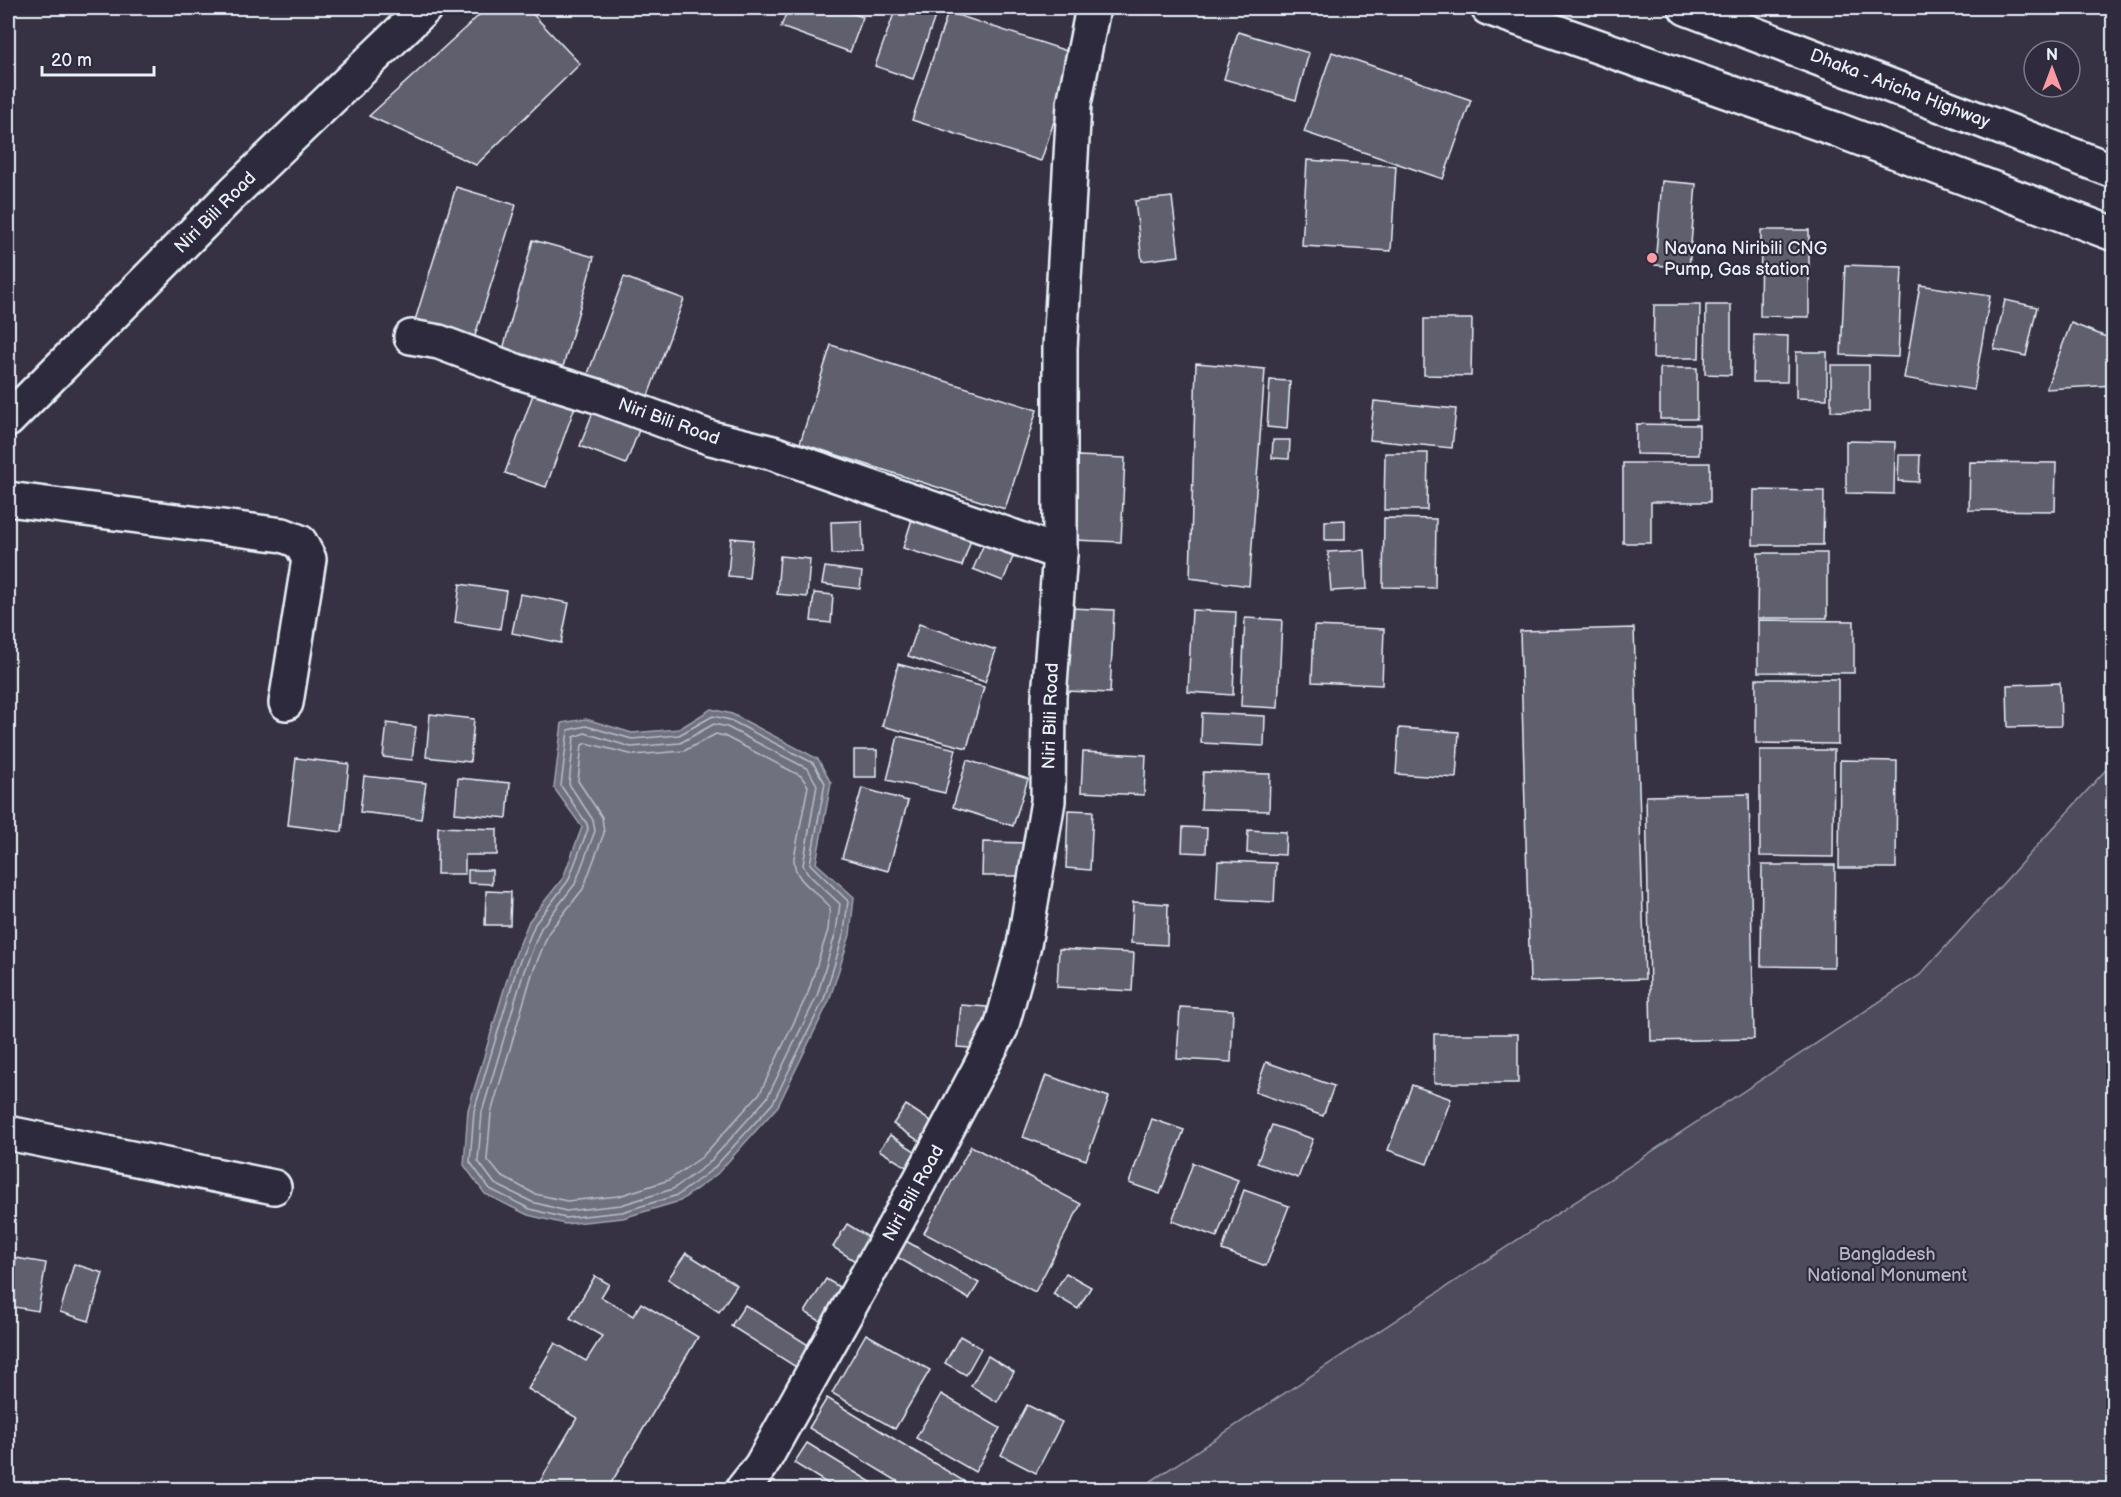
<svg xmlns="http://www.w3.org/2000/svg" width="2121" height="1497" viewBox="0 0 2121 1497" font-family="'Balsamiq Sans',sans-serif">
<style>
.green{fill:#4d4b5c;stroke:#9a9eaa;stroke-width:1.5}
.water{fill:#70717f;stroke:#a0a4af;stroke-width:1.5}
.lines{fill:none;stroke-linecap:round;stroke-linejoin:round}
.shore{stroke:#b8bec8;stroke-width:1.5}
.building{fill:#605e6e;stroke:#e8f1f8;stroke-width:1.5}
.minor-casing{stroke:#e8f1f8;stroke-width:38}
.highway-casing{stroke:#e8f1f8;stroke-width:38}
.minor{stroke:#2f2a3d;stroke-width:33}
.highway{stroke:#2f2a3d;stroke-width:33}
.poi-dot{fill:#ff9aa2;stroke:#2f2a3d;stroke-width:2}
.labels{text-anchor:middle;stroke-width:4.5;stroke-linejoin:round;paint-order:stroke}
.street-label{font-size:18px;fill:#e8f1f8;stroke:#2f2a3d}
.poi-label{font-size:18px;fill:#e8f1f8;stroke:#2f2a3d;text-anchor:start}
.park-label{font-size:18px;fill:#b2b7c1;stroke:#2f2a3d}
</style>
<rect width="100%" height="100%" fill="#363244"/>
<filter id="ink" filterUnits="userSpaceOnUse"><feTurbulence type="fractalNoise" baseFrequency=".0167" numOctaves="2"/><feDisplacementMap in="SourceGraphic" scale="12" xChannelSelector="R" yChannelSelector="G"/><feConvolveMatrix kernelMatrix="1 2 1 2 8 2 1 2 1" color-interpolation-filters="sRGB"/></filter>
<g filter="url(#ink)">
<polygon class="green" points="2113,762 2113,1489 1139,1489 1920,975"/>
<polygon class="water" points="711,709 732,714 818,759 831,783 816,863 854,897 850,935 829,1001 778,1106 717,1174 680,1201 623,1218 565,1224 528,1215 485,1194 464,1165 468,1110 511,966 529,921 563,878 582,827 554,788 562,723 586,719 632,733 679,729"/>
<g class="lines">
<g class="shore">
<polygon points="713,716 730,720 813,763 825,783 810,864 848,901 844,933 824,999 773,1103 713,1169 678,1195 622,1212 565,1218 530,1209 490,1189 470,1162 474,1111 517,968 535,924 568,881 588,829 587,824 561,786 568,730 586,726 632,739 679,735"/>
<polygon points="714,724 727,727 808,769 817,785 803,865 807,873 840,904 836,932 817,996 767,1098 708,1164 673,1189 621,1205 566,1211 532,1202 495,1184 478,1161 482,1112 524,971 541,928 575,884 595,831 593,820 569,784 574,737 585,733 631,747 680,743"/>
<path d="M716 734 724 736 801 776 808 786 794 858C793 882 818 891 830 907L828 930 808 993 760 1093 702 1157 669 1180 619 1196 567 1201 535 1194 501 1176 487 1159 491 1113 532 974 549 932 583 889 604 833 602 817 578 781 582 745 586 743 634 755 684 751Z"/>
</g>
</g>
<g class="building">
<polygon points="487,8 527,8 580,64 476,165 369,116"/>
<polygon points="788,8 836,8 863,17 850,52 781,27"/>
<polygon points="896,8 938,8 913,79 875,66"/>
<polygon points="1130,8 1153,8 1151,14"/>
<polygon points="948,12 1076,54 1041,161 912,120"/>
<polygon points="1238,32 1309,53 1296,100 1224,79"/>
<polygon points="1332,52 1471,100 1443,179 1304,132"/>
<polygon points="1307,160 1396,166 1391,251 1302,246"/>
<polygon points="1662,181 1696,184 1689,268 1655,265"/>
<polygon points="456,187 516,205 472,345 413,327"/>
<polygon points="1172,197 1179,256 1142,261 1135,201"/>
<polygon points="1761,230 1809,230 1809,317 1760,316"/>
<polygon points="533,240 594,257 561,374 501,357"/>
<polygon points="1845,265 1902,267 1898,357 1841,355"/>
<polygon points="624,277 684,299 643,409 583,387"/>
<polygon points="1920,285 1990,296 1974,390 1904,378"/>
<polygon points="2005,300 2037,307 2026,356 1994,349"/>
<polygon points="1654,305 1700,305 1699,358 1653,358"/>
<polygon points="1706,305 1731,305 1731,375 1705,374"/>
<polygon points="1424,319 1472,319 1471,376 1424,375"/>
<polygon points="2071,323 2114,340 2114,385 2046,389"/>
<polygon points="1754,335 1788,336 1787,382 1753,382"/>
<polygon points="831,345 1037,410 1005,509 800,443"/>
<polygon points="1796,352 1827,352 1827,399 1796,398"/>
<polygon points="1196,363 1265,369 1249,586 1190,578"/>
<polygon points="1831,365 1869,365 1869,412 1831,411"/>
<rect x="1660" y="368" width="37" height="51"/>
<polygon points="1270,380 1290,381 1287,429 1267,427"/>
<polygon points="536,386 577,401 546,487 505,473"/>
<polygon points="1374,401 1456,409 1452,448 1370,440"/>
<polygon points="596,404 642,422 626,464 580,446"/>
<polygon points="1636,424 1699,425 1699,455 1636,454"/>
<polygon points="1273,440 1290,440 1289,459 1272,458"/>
<polygon points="1846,441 1895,442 1894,494 1846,493"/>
<rect x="2109" y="443" width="5" height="49"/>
<polygon points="1385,453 1428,453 1427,510 1384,510"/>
<polygon points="1899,455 1920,455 1919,482 1898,481"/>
<polygon points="1078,456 1125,458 1121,542 1074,540"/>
<polygon points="1970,462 2056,463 2055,511 1969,510"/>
<polygon points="1623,463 1710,463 1710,502 1651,502 1651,543 1623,543"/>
<polygon points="1754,490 1824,491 1823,545 1753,545"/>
<polygon points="915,510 975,528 962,566 903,548"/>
<polygon points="1384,518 1436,519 1435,588 1383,587"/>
<polygon points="1345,520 1345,540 1325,540 1325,521"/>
<polygon points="862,521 863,553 832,554 831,522"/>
<polygon points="988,535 1017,547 1003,581 973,569"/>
<polygon points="731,538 753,540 749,578 728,576"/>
<polygon points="1365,550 1367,589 1331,591 1328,552"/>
<polygon points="1758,553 1827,553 1827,618 1757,618"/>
<polygon points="780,556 810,559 807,597 777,594"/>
<polygon points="825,567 862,572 860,589 822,584"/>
<polygon points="460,584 506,591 500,629 455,622"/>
<polygon points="814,593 833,595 831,623 811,621"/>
<polygon points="520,594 569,603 561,643 512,633"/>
<polygon points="1070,608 1114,610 1110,693 1067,691"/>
<polygon points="1192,610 1236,612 1233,695 1188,692"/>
<polygon points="1245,618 1282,620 1278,708 1241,706"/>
<polygon points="1758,620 1854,621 1854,673 1758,672"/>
<polygon points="919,624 996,650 985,682 908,656"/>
<polygon points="1314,626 1384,629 1382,685 1312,682"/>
<polygon points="1634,628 1645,979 1530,982 1520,631"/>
<polygon points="898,664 984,687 967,748 882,726"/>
<polygon points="1756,679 1838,679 1838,744 1756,743"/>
<polygon points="2060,683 2061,726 2008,727 2007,685"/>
<polygon points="1202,713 1265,716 1264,746 1201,743"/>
<polygon points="430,714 474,719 470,762 426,757"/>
<polygon points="387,723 416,727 412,760 383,757"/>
<polygon points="1399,728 1459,732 1456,778 1396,774"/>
<polygon points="898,736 956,749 945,793 887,780"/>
<rect x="854" y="750" width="23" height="27"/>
<polygon points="1760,750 1834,750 1833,857 1760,856"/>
<polygon points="1083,752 1146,755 1144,795 1081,792"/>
<polygon points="296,758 349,764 342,832 288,825"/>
<polygon points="967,760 1028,779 1013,826 953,807"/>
<polygon points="1840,760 1897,761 1896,868 1839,868"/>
<polygon points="1203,772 1270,774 1269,811 1201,809"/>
<polygon points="364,776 426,783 421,819 360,812"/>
<polygon points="458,778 510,783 507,818 455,813"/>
<polygon points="862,788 908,801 888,871 842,858"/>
<polygon points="1749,794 1754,1039 1651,1041 1646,796"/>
<polygon points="1068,810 1093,811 1090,870 1066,868"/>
<polygon points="438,827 497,829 497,855 465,855 465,874 437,874"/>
<polygon points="1183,827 1207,828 1206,853 1182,852"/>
<polygon points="1248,830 1286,832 1285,855 1247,853"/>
<polygon points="983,842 1031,843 1030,876 982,876"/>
<polygon points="1218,861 1276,863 1274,902 1216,899"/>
<polygon points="1762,865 1835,865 1834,967 1761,966"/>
<polygon points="468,870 492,870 492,884 468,883"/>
<polygon points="486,891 511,892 510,925 485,925"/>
<polygon points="1133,902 1168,904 1167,945 1131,943"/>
<polygon points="1059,949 1134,953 1132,991 1057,987"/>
<polygon points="961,1005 987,1007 984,1049 957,1047"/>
<polygon points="1180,1007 1233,1010 1231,1062 1177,1059"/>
<rect x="1434" y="1034" width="84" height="49"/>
<polygon points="1266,1062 1334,1086 1323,1116 1255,1092"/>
<polygon points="1046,1075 1109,1097 1086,1160 1023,1137"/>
<polygon points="1412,1085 1451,1099 1427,1164 1388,1150"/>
<polygon points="906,1105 938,1126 925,1145 893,1124"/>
<polygon points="1152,1119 1184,1130 1160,1194 1129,1183"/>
<polygon points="1272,1125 1313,1139 1298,1178 1257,1163"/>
<polygon points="890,1135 921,1155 911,1170 879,1150"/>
<polygon points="971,1146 1081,1204 1035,1292 924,1233"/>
<polygon points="1193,1163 1238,1180 1217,1237 1172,1221"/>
<polygon points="1244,1190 1289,1206 1266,1266 1222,1250"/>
<polygon points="847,1224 870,1238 855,1261 833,1247"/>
<polygon points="906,1241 979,1283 969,1299 897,1257"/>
<polygon points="686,1253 737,1285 719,1312 668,1279"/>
<polygon points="16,1258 46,1263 38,1311 8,1306"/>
<polygon points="74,1264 103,1273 89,1321 60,1312"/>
<polygon points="1066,1273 1091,1287 1078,1309 1053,1294"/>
<polygon points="595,1276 609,1284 601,1297 633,1316 641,1303 698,1337 607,1490 535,1490 577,1418 528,1389 555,1343 586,1361 602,1336 570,1318"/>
<polygon points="826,1279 846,1291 825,1324 805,1312"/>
<polygon points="745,1305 810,1346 796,1367 731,1326"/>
<polygon points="866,1334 930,1370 895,1429 832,1393"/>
<polygon points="960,1336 981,1348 966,1375 945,1363"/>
<polygon points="988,1356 1014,1372 997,1402 971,1386"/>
<polygon points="941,1394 1000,1428 975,1472 916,1438"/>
<polygon points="827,1398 975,1488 974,1490 912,1490 809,1428"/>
<polygon points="1027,1405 1062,1422 1036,1473 1001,1455"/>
<polygon points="807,1443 884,1490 838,1490 794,1463"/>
</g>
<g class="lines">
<g class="minor-casing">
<g id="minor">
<polyline points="411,337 439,342 516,371 597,396 711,438 773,453 1060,553"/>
<polyline points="8,420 236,190 425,8"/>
<polyline points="8,499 283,535 300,542 309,559 286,703"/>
<polyline points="8,1133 274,1187"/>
<polyline points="742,1490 761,1466 920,1180 1001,1028 1024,945 1048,801 1049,697 1060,553 1060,348 1074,104 1093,8"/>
</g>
</g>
<g class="highway-casing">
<g id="highway">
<polyline points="1488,8 1835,129 2114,234"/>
<polyline points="1686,8 2114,171"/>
</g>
</g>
<use href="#minor" class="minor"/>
<use href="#highway" class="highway"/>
</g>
</g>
<circle class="poi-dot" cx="1652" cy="258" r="6"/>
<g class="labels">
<g class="street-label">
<text transform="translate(1900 88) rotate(21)" y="6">Dhaka - Aricha Highway</text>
<text transform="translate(215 212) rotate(-45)" y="6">Niri Bili Road</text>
<text transform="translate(669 421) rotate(20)" y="6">Niri Bili Road</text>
<text transform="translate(1050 716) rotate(-88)" y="6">Niri Bili Road</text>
<text transform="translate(913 1193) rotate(-61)" y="6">Niri Bili Road</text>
</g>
<g class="poi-label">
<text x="1664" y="254">Navana Niribili CNG<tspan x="1664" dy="21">Pump, Gas station</tspan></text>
</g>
<g class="park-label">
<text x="1887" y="1260">Bangladesh<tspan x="1887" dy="21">National Monument</tspan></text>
</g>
</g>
<rect width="2121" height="1497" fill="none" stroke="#2f2a3d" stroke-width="30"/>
<rect x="15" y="15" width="2091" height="1467" fill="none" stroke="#e8f1f8" stroke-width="2" filter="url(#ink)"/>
<g transform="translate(2052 69)"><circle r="28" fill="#2f2a3d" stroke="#797a88" stroke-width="1.5"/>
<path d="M0-4.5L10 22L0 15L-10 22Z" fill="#ff9aa2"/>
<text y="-9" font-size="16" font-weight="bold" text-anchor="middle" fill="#e8f1f8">N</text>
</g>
<path d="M42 66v9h112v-9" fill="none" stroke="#e8f1f8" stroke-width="3"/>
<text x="51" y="66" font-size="18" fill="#e8f1f8" stroke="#2f2a3d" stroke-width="4.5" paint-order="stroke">20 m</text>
</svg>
